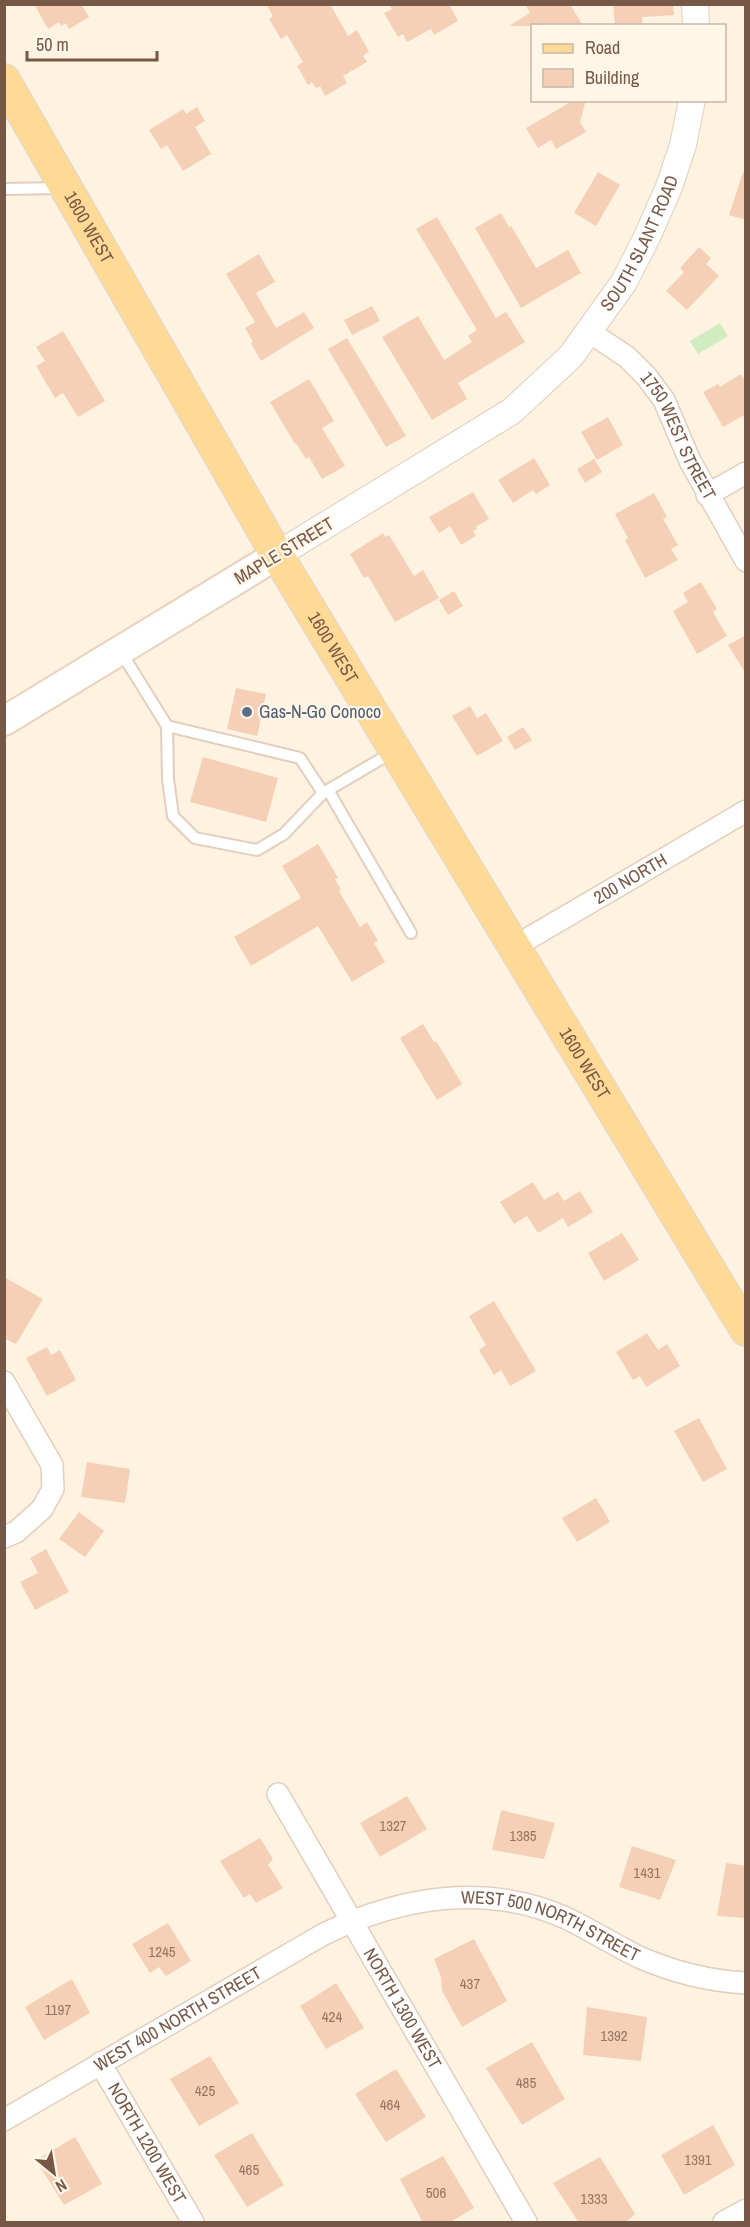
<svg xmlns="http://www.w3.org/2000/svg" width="750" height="2227" viewBox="0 0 750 2227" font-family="'Archivo Narrow',sans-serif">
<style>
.green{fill:#d1ecbe}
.building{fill:#f5d0b6}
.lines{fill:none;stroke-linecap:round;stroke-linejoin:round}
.service-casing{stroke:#e3cebc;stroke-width:14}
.minor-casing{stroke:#e3cebc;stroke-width:24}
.tertiary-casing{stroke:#e3cebc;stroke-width:28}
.secondary-casing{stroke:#ead1bb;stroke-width:32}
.primary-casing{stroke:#ded7d3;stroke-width:34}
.service{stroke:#fff;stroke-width:10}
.minor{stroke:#fff;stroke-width:21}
.tertiary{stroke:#fff;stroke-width:26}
.secondary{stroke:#fff;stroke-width:28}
.primary{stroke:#ffd996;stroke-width:32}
.service-dot{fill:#5c6f8a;stroke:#fff6e8;stroke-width:2}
.labels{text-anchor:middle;stroke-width:4.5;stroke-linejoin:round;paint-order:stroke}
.number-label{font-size:15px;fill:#967662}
.street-label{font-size:18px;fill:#775846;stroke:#fff6e8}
.service-label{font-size:18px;fill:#4e5e75;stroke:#fff6e8;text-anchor:start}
</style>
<rect width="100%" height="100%" fill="#fef3e1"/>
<polygon class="green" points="720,323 728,336 698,354 690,341"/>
<g class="building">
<polygon points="34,4 81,4 89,17 69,29 66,23 61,26 59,22 48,29"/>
<polygon points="266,4 330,4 348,36 357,30 369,52 363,56 367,62 343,76 347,83 325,96 320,86 316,88 312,82 308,85 297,66 303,62 287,35 281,39 269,19 273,16"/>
<polygon points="389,4 449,4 458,21 434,35 431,29 407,42 403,34 398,37 384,13 392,9"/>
<polygon points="525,4 570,4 583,26 509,26 530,13"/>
<polygon points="613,4 673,4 674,15 642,17 643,26 615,26"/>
<polygon points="574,100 586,100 580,122 586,132 556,149 551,140 538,148 526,128"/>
<polygon points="197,107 205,121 195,127 211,154 183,171 167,145 161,149 149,130 183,109 186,114"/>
<polygon points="598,172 620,185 596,226 574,213"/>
<polygon points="743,172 746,173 746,220 729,215"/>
<polygon points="501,213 509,227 511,226 536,268 568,250 581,273 521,308 475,228"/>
<polygon points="437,217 496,318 506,312 525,342 458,383 467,399 432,420 382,337 418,316 444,360 472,342 468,336 477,330 416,229"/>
<polygon points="699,247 711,258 706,264 719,276 687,310 666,291 684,272 680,268"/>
<polygon points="259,254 275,282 256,293 276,328 304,312 314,328 261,361 251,343 253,342 245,328 255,322 226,274"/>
<polygon points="372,306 380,321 352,335 344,320"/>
<polygon points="63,331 105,401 78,417 63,393 55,398 36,366 45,361 36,347"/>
<polygon points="347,338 406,436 386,447 328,349"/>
<polygon points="741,374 746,382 746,414 723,427 703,392 718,384 720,387"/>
<polygon points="309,379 334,421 322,428 345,466 322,479 309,457 306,459 296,443 295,444 270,402"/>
<polygon points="608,417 623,445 597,460 581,432"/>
<polygon points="534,458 550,485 536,494 533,490 513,503 498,480"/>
<polygon points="594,459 602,472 585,483 577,469"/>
<polygon points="473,492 489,519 476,527 477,529 473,531 476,536 461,545 450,526 439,533 429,517"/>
<polygon points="654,493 667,517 663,519 678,545 671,549 678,560 645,578 625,540 628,538 615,514"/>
<polygon points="383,533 385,537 389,535 414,576 423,570 439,598 395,622 368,576 364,578 350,554"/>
<polygon points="701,582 717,609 713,612 727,636 697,654 673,611 688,602 683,593"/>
<polygon points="454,591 463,606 448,615 439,600"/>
<polygon points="746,635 746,674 728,645"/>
<polygon points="236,688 266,694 257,736 227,729"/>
<polygon points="470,706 477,718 486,713 503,741 477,756 452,716"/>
<polygon points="523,727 532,740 515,750 507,737"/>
<polygon points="203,757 278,778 266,822 190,802"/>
<polygon points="318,844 338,878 335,879 341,890 339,891 360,927 367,922 378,941 374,943 385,962 352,982 318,926 251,966 234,937 301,898 282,866"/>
<polygon points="423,1024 434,1042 436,1041 462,1084 437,1100 400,1038"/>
<polygon points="533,1182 544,1200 558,1192 564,1201 580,1191 593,1212 568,1227 563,1218 538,1233 527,1216 514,1224 500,1202"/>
<polygon points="622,1233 639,1260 604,1281 588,1253"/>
<polygon points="4,1277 43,1299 16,1344 4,1338"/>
<polygon points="494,1301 536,1371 510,1386 501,1370 494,1375 479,1350 486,1345 469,1316"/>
<polygon points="647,1333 658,1350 667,1344 680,1366 646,1387 640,1376 633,1380 616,1352"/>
<polygon points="47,1347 51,1355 60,1350 76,1380 47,1396 26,1358"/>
<polygon points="699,1418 727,1469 703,1482 674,1431"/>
<polygon points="87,1462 130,1469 125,1503 81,1497"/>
<polygon points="596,1498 610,1522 577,1542 562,1518"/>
<polygon points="79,1512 104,1531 85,1557 59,1539"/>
<polygon points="46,1549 69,1592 35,1610 20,1582 38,1573 30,1558"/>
<polygon points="407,1796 427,1829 380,1857 360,1823"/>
<polygon points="501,1810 555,1823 544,1859 492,1850"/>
<polygon points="260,1838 273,1859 268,1865 283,1888 256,1903 250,1894 244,1898 220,1861"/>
<polygon points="632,1846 676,1860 660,1900 619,1887"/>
<polygon points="726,1863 746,1866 746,1918 717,1916"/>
<polygon points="168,1923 191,1961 166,1976 159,1967 150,1973 132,1944"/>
<polygon points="474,1939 507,2001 462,2027 442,1991 441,1977 434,1959"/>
<polygon points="72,1979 90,2013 44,2040 25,2007"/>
<polygon points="336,1983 364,2028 326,2049 300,2006"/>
<polygon points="587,2007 647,2017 641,2061 583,2055"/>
<polygon points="532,2042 565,2099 522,2125 486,2068"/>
<polygon points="210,2056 239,2103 199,2126 170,2079"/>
<polygon points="396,2069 426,2117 386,2142 355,2094"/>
<polygon points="713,2125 735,2165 684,2195 661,2155"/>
<polygon points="252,2133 284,2185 247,2207 214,2155"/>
<polygon points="75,2137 102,2184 64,2205 36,2160"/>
<polygon points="443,2156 474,2208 449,2223 423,2223 400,2179"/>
<polygon points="600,2157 635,2214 625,2223 579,2223 553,2183"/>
</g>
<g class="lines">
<g class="service-casing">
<g id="service">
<polyline points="4,189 61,188"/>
<polyline points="121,652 167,726 168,779 173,816 195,838 257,850 284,834 323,793 393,752"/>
<polyline points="167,726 300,758 323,793"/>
<polyline points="328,790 411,933"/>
</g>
</g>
<g class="minor-casing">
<g id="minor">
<path id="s1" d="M588 331 627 357 646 376 664 400 690 461 746 561"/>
<polyline points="707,495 746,473"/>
<path id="s2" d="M514 947 746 811"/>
<polyline points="4,1382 52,1465 53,1489 42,1509 16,1532 4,1537"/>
<path id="s3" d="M278 1794 526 2222"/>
<path id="s4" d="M100 2063 193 2222"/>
<path id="s5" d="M4 2120 324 1934C400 1897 486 1882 566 1918 591 1930 614 1945 639 1957 673 1972 709 1981 746 1983"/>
<polyline points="724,2222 746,2210"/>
</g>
</g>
<g class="tertiary-casing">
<g id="tertiary">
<polyline points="695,4 696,26"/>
<path id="s6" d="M277 555 512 411 571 356 624 282 647 237 669 187 683 145 692 100"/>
</g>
</g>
<g class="secondary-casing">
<polyline id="secondary" points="4,721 277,555"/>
</g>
<g class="primary-casing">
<g id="primary">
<path id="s7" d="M4 80 277 555 746 1330"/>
</g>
</g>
<use href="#service" class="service"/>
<use href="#minor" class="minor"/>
<use href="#tertiary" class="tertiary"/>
<use href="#secondary" class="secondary"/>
<use href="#primary" class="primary"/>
</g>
<circle class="service-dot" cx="247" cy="712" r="6"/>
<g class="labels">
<g class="number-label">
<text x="393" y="1831">1327</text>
<text x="523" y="1841">1385</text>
<text x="647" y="1878">1431</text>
<text x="162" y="1957">1245</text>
<text x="470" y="1989">437</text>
<text x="58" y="2015">1197</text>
<text x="332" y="2022">424</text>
<text x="614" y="2041">1392</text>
<text x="526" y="2088">485</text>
<text x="205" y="2096">425</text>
<text x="390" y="2110">464</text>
<text x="698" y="2165">1391</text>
<text x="249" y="2175">465</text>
<text x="436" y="2198">506</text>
<text x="594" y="2204">1333</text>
</g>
<g class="street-label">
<text dy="6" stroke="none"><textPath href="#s7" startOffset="170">1600 WEST</textPath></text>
<text dy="6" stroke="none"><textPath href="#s6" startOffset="489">SOUTH SLANT ROAD</textPath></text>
<text dy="6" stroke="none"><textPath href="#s1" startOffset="142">1750 WEST STREET</textPath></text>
<text transform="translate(284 551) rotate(-31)" y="6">MAPLE STREET</text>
<text dy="6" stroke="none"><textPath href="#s7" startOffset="656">1600 WEST</textPath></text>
<text dy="6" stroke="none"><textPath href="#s2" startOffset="135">200 NORTH</textPath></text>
<text dy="6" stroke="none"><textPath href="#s7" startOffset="1142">1600 WEST</textPath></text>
<text dy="6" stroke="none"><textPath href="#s5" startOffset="608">WEST 500 NORTH STREET</textPath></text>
<text dy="6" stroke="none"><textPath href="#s3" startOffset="248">NORTH 1300 WEST</textPath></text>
<text dy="6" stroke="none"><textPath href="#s5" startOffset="201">WEST 400 NORTH STREET</textPath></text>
<text dy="6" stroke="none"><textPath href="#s4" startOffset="93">NORTH 1200 WEST</textPath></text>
</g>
<g class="service-label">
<text x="259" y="718">Gas-N-Go Conoco</text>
</g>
</g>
<rect width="750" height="2227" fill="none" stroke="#775846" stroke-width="12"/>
<rect x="531" y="24" width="195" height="78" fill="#fff6e8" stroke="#c9b7a7" stroke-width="1.5"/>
<rect x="543" y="44" width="30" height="9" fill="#ffd996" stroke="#c9b7a7" stroke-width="1.5"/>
<text x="585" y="54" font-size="18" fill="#775846">Road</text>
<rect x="543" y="69" width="30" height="18" fill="#f5d0b6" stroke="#c9b7a7" stroke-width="1.5"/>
<text x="585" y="84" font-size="18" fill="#775846">Building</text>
<g transform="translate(54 2173) rotate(150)" stroke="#fff6e8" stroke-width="4.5" paint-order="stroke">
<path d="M0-4.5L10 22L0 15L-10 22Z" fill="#775846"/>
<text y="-9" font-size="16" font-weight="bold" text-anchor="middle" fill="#775846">N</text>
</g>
<path d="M27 51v9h130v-9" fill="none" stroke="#775846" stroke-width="3"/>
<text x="36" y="51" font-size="18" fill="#775846" stroke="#fff6e8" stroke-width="4.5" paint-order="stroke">50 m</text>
</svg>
